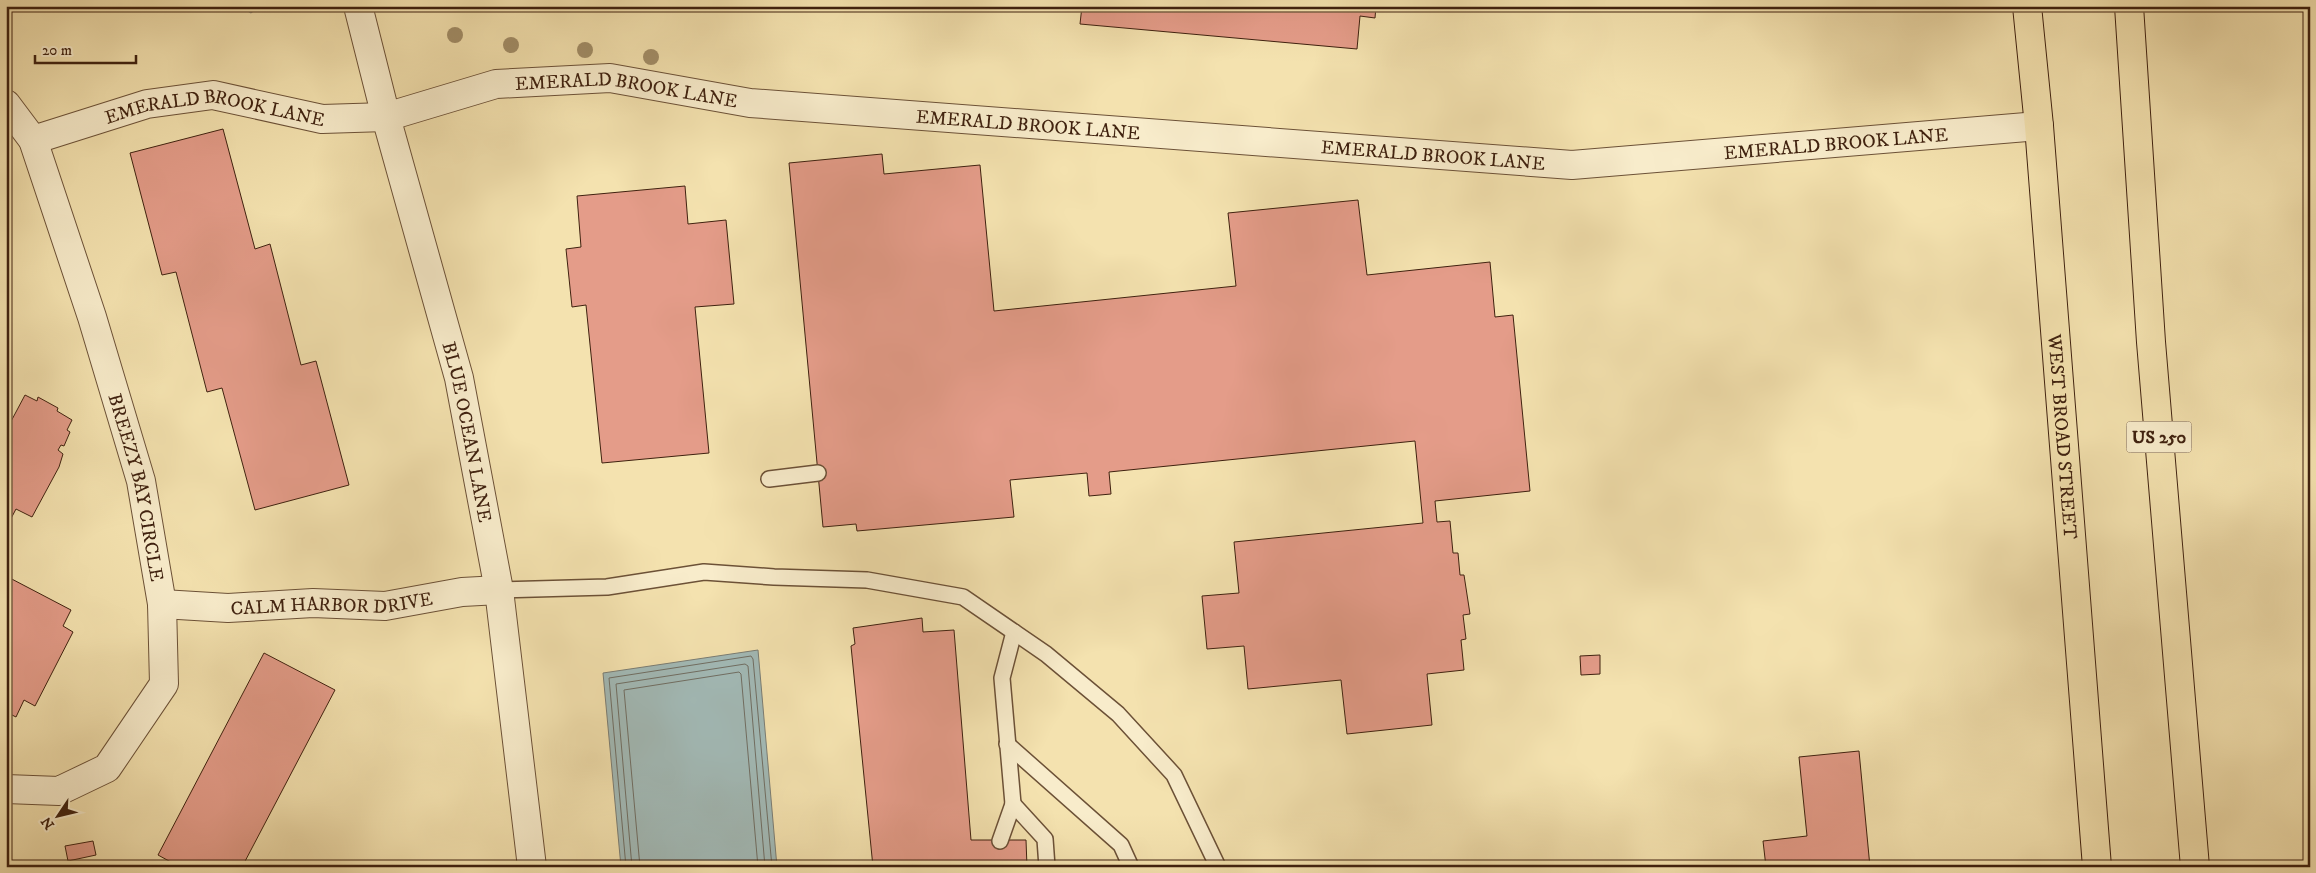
<svg xmlns="http://www.w3.org/2000/svg" width="2316" height="873" viewBox="0 0 2316 873" font-family="'IM FELL DW Pica',serif">
<style>
.water{fill:#a2bab7;stroke:#7a7d74}
.lines{fill:none;stroke-linecap:round;stroke-linejoin:round}
.shore{stroke:#706e63;stroke-width:1}
.building{fill:#e49c89;stroke:#3f210f}
.lane-casing{stroke:#6c5137;stroke-width:18}
.street-casing{stroke:#6c5137;stroke-width:30}
.primary-casing{stroke:#3f210f;stroke-width:30}
.lane{stroke:#f8eccb;stroke-width:15}
.street{stroke:#f8eccb;stroke-width:28}
.primary{stroke:#f4e2af;stroke-width:28}
.tree{fill:#a28e68}
.labels{text-anchor:middle;stroke-width:4;stroke-linejoin:round;paint-order:stroke}
.shield{fill:#f8eccb;stroke:#765e47;stroke-width:1}
.shield-label{font-size:18px;font-weight:bold;fill:#3f210f}
.street-label{font-size:19px;fill:#3f210f;stroke:#f8eccb}
</style>
<rect width="100%" height="100%" fill="#f4e2af"/>
<filter id="stains"><feTurbulence type="fractalNoise" baseFrequency=".004" numOctaves="4"/><feColorMatrix values="0 0 0 0 .2 0 0 0 0 .09 0 0 0 0 .02 0 0 0 .5 -.17"/></filter>
<radialGradient id="worn" r=".72"><stop offset=".6" stop-color="#630" stop-opacity="0"/><stop offset="1" stop-color="#630" stop-opacity=".3"/></radialGradient>
<g class="water">
<polygon points="187,6 260,6 251,13 242,8 213,10"/>
<polygon points="758,650 777,867 621,867 603,673"/>
</g>
<g class="lines">
<g class="shore">
<polyline points="626,867 609,678 751,656 753,659 772,867"/>
<polyline points="632,867 616,684 745,664 748,666 765,867"/>
<polyline points="640,867 624,690 739,672 741,674 758,867"/>
</g>
</g>
<g class="building">
<polygon points="1082,6 1376,6 1375,18 1360,16 1357,49 1080,24"/>
<polygon points="223,129 255,249 270,244 301,365 316,361 349,485 255,510 222,388 207,392 176,272 162,275 130,153"/>
<polygon points="882,154 884,174 980,165 994,311 1236,286 1228,213 1358,200 1367,275 1490,262 1495,317 1513,315 1530,491 1435,501 1437,522 1450,521 1453,553 1458,553 1460,575 1464,575 1470,614 1463,615 1466,639 1461,640 1464,670 1427,674 1432,725 1347,734 1341,680 1248,689 1244,646 1207,649 1202,596 1239,593 1234,542 1423,523 1415,441 1109,472 1111,494 1089,496 1087,473 1010,480 1014,517 857,531 856,524 823,527 789,163"/>
<polygon points="685,186 688,224 726,220 734,304 695,307 709,453 602,463 586,305 572,307 566,249 581,247 577,196"/>
<polygon points="25,395 37,401 38,397 58,408 57,411 72,420 67,430 70,432 64,446 61,445 58,450 63,454 59,467 32,517 16,509 6,528 6,426 8,427"/>
<polygon points="6,576 71,610 63,626 73,632 35,706 24,700 16,717 6,712"/>
<polygon points="922,618 923,632 954,630 971,840 1026,840 1027,867 873,867 851,646 855,644 853,628"/>
<polygon points="264,653 335,690 242,867 180,867 158,855"/>
<polygon points="1600,655 1600,674 1581,675 1580,656"/>
<polygon points="1859,751 1870,867 1766,867 1763,841 1807,836 1799,757"/>
<polygon points="93,841 96,855 68,861 65,846"/>
</g>
<g class="lines">
<g class="lane-casing">
<g id="lane">
<polyline points="769,479 818,473"/>
<polyline points="499,590 607,587 704,572 774,577 867,580 963,597 1046,654 1118,714 1174,775 1218,867"/>
<polyline points="1007,744 1121,845 1131,867"/>
<polyline points="1013,804 1002,678 1014,632"/>
<polyline points="1000,841 1013,804 1045,839 1047,867"/>
</g>
</g>
<g class="street-casing">
<g id="street">
<path id="s1" d="M358 6 386 117 459 378 499 590 532 867"/>
<path id="s2" d="M6 104 33 140 92 317 141 481 162 604 164 684 107 768 59 791 6 789"/>
<path id="s3" d="M33 140 147 104 213 95 322 119 386 117 496 84 610 78 750 103 1572 165 2039 126"/>
<path id="s4" d="M162 604 228 608 313 603 385 606 462 592 499 590"/>
</g>
</g>
<g class="primary-casing">
<g id="primary">
<path id="s5" d="M2027 6 2039 126 2097 867"/>
<polyline points="2129,6 2151,342 2195,867"/>
</g>
</g>
<use href="#lane" class="lane"/>
<use href="#street" class="street"/>
<use href="#primary" class="primary"/>
</g>
<g class="tree">
<circle cx="455" cy="35" r="8"/>
<circle cx="511" cy="45" r="8"/>
<circle cx="585" cy="50" r="8"/>
<circle cx="651" cy="57" r="8"/>
</g>
<g class="labels">
<rect class="shield" x="2126.5" y="421.5" width="65" height="31" rx="4"/>
<g class="shield-label">
<text x="2159" y="443">US 250</text>
</g>
<g class="street-label">
<text dy="7" stroke="none"><textPath href="#s3" startOffset="608">EMERALD BROOK LANE</textPath></text>
<text dy="7" stroke="none"><textPath href="#s3" startOffset="188">EMERALD BROOK LANE</textPath></text>
<text dy="7" stroke="none"><textPath href="#s3" startOffset="1012">EMERALD BROOK LANE</textPath></text>
<text dy="7" stroke="none"><textPath href="#s3" startOffset="1822">EMERALD BROOK LANE</textPath></text>
<text dy="7" stroke="none"><textPath href="#s3" startOffset="1418">EMERALD BROOK LANE</textPath></text>
<text dy="7" stroke="none"><textPath href="#s1" startOffset="440">BLUE OCEAN LANE</textPath></text>
<text dy="7" stroke="none"><textPath href="#s5" startOffset="432">WEST BROAD STREET</textPath></text>
<text dy="7" stroke="none"><textPath href="#s2" startOffset="408">BREEZY BAY CIRCLE</textPath></text>
<text dy="7" stroke="none"><textPath href="#s4" startOffset="170">CALM HARBOR DRIVE</textPath></text>
</g>
</g>
<rect width="2316" height="873" fill="none" stroke="#f4e2af" stroke-width="25"/>
<rect x="8" y="8" width="2301" height="858" fill="none" stroke="#3f210f" stroke-width="2.5"/>
<rect x="12" y="12" width="2291" height="848" fill="none" stroke="#3f210f"/>
<g transform="translate(58 816) rotate(235)" stroke="#f8eccb" stroke-width="4" paint-order="stroke">
<path d="M0-4L9 19L0 12L-9 19Z" fill="#3f210f"/>
<text y="-8" font-size="14" font-weight="bold" text-anchor="middle" fill="#3f210f">N</text>
</g>
<path d="M35 55v8h101v-8" fill="none" stroke="#3f210f" stroke-width="2.5"/>
<text x="42" y="55" font-size="15" fill="#3f210f" stroke="#f8eccb" stroke-width="4" paint-order="stroke">20 m</text>
<rect width="100%" height="100%" filter="url(#stains)"/>
<rect width="100%" height="100%" fill="url(#worn)"/>
</svg>
